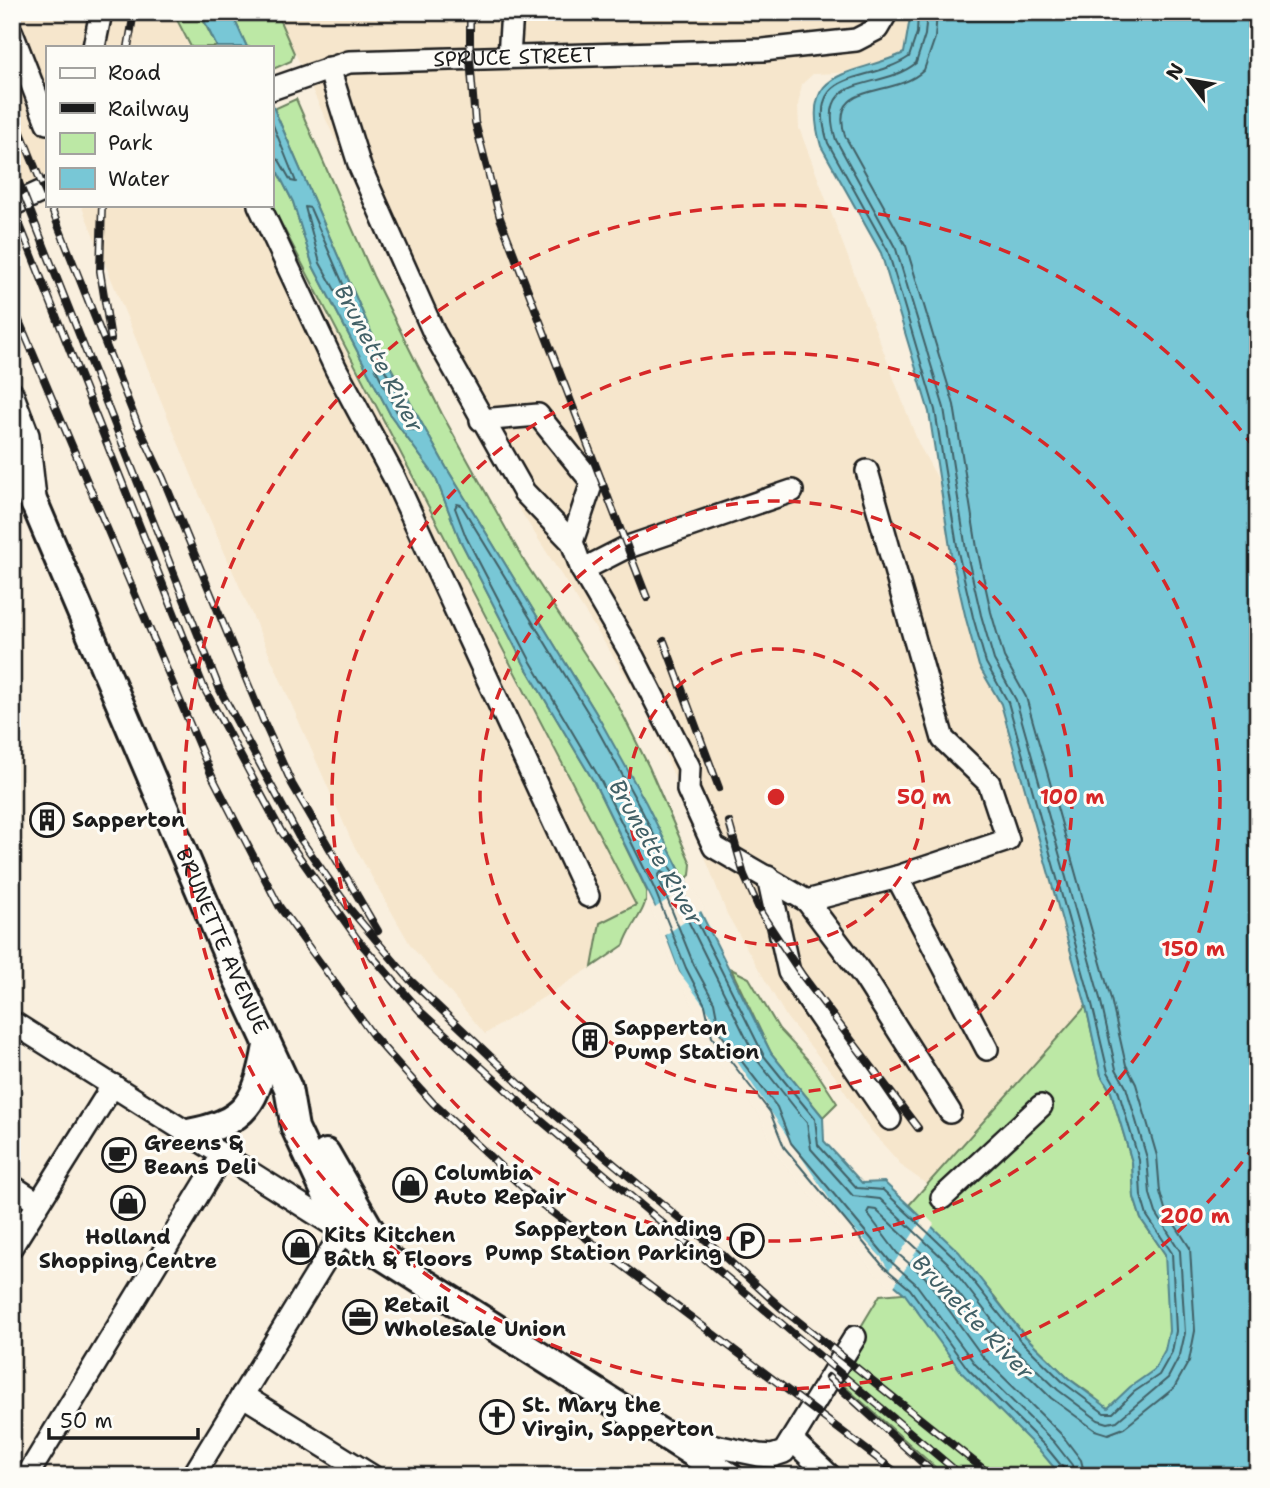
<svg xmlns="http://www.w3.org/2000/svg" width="1270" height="1488" viewBox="0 0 1270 1488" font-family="'Shantell Sans',sans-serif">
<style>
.built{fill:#f6e6cc}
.green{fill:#bce8a5;stroke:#6c8260;stroke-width:2}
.water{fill:#78c7d6;stroke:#53838c;stroke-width:2}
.pier{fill:#f9efde}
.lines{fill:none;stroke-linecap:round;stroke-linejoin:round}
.shore{stroke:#416066;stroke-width:2}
.minor-casing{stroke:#1c1c1c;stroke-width:26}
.major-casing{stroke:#1c1c1c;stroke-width:32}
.minor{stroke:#fdfcf7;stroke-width:21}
.major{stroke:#fdfcf7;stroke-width:26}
.rail-casing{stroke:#1c1c1c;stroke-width:8}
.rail{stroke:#fdfcf7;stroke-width:5;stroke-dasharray:16;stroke-linecap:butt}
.ring{fill:none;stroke:#d62828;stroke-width:3.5;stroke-dasharray:12 9}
.labels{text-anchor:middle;stroke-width:6;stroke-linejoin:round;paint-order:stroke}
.street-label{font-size:21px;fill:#1c1c1c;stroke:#fdfcf7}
.poi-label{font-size:21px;font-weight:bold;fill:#1c1c1c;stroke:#fdfcf7;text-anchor:start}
.water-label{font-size:23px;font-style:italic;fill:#416066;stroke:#fdfcf7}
.centre{fill:#d62828;stroke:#fdfcf7;stroke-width:3.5}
.ring-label{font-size:21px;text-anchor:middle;font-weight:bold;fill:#d62828;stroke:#fdfcf7;stroke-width:6;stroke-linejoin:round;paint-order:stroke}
</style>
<rect width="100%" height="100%" fill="#f9efde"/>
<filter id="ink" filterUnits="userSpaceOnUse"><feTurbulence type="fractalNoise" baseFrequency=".0143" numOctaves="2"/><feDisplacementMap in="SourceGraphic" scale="14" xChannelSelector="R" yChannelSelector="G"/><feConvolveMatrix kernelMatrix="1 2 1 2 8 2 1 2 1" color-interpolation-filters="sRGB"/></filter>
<g filter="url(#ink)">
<g class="built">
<polygon points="12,12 172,12 189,47 47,47 47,174 12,191"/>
<polygon points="276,12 911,12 904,53 876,65 839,73 813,74 802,84 798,105 799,128 919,445 938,479 951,554 979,666 1001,703 1086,1006 928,1185 904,1168 866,1125 834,1075 787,1018 727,914 650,714 516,504 433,350"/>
<polygon points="81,205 269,205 637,909 600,923 592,967 485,1034 411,946 352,842 205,508"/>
</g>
<g class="green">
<polygon points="173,12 199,12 217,47 191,47"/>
<polygon points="231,12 276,12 294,53 291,61 271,70 271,47 247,47"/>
<polygon points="296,99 373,276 442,414 524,561 618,705 649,767 691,864 690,875 685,880 596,713 446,467 371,332 274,109"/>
<path d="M271 159 293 202 313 266 391 416 435 476 460 540 525 666 594 782 647 891C647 911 630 925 624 945L592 967 600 923 636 905 271 204Z"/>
<polygon points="731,969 749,978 779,1029 810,1062 837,1103 823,1117 771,1053"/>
<polygon points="1086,1006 1101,1075 1111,1092 1132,1162 1134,1197 1141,1219 1165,1254 1258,1476 1183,1476 1071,1383 1095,1397 1068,1378 1024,1335 994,1296 909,1205"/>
<polygon points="881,1257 1111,1476 945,1476 832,1375 880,1295 903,1293"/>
</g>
<g class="water">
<polygon points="200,12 231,12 247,47 217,47"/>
<path d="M911 12H1258V1476H1061L1041 1452 963 1374 904 1293 878 1271 764 1116 699 1008 679 972 653 902 594 782 525 666 460 540 435 476 391 416 313 266 293 202 271 159V102L371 332 446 467 596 713 646 803 771 1053 823 1117 824 1141 862 1183 884 1182 959 1252 1024 1335 1068 1378 1108 1408 1130 1387 1154 1370 1165 1350 1169 1331 1165 1254 1141 1219 1134 1197 1132 1162 1111 1092 1101 1075 1086 1006 1001 704 979 666 966 619 951 554 929 412 881 253 821 146C798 66 852 77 904 53Z"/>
</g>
<polygon class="pier" points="691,884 704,909 665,935 679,972 717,1023 730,1051 839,1213 881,1257 889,1271 925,1215 934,1224 893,1288 875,1273 775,1153 761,1117 703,1043 695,1009 676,973 647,898 647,891 655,908"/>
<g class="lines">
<g class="shore">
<path d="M918 12 917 33 909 57C866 86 804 65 828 143L888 251 935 410 958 552 973 617 986 663 1008 702 1092 1004 1108 1072 1118 1090 1139 1160 1141 1196 1147 1216 1172 1253 1176 1331 1172 1352 1159 1375 1134 1392 1113 1413H1104L1064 1383 1020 1340 954 1257 883 1190 857 1188 818 1145 815 1119 764 1056 640 807 590 716 461 505 457 504 455 508 466 537 531 662 600 779 654 888 686 968 705 1005 712 1037 770 1112 784 1147 883 1266 910 1289 968 1369 1046 1447 1064 1469 1066 1476"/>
<path d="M927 12 925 35 916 63C880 93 814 70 836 140L896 249 944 408 966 550 981 615 994 660 1016 700 1101 1002 1116 1069 1126 1087 1147 1158 1150 1194 1156 1213 1180 1251 1185 1333 1180 1355 1168 1378 1117 1421 1108 1423 1098 1420 1058 1390 1013 1347 948 1263 880 1199 853 1196 811 1149 807 1123 757 1060 665 874 661 872 658 876 694 965 714 1002 720 1033 777 1107 791 1143 889 1260 916 1284 975 1364 1054 1442 1072 1465 1075 1476"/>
<path d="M937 12 935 38 924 70C893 100 828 79 845 136L906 246 954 405 977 548 991 612 1004 657 1026 697 1111 999 1126 1065 1136 1084 1157 1156 1160 1192 1165 1209 1190 1248 1195 1331 1189 1361 1174 1388 1124 1428 1108 1434 1095 1430 1051 1398 1006 1354 940 1270 876 1210 869 1209 867 1213 897 1253 925 1277 983 1357 1062 1435 1081 1460 1085 1476"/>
<polyline points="271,120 296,182 291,181 279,160 271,158"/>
<polygon points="305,207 310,208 357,316 355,320 351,319 320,263"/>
<polygon points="377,363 382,365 415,425 414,430 409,429 397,412 375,367"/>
</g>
<g class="minor-casing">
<g id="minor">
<polyline points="12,33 47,123"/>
<polyline points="94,47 101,12"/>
<polyline points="509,56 512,12"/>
<polyline points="329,68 360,167 434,333 524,492 572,542 582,570 625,548 792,491"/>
<path id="s1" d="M271 89 349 62 763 50 856 40 877 29 887 12"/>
<polyline points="12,205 47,189"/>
<polyline points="259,205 336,369 394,477 588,896"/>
<polyline points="12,393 28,435 35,498"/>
<polyline points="481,420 538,415 592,482 572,542"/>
<polyline points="582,570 633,657 689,767 688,790 714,847 807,901 897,877 1008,840 989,783 943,739 867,471"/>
<polyline points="768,877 789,972 890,1119"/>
<polyline points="897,877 987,1049"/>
<polyline points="807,901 865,978 950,1112"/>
<polyline points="12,1022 343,1231 193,1476"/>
<polyline points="12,1186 38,1203"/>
<polyline points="942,1198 1041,1106"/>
<polyline points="12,1246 113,1085"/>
<polyline points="242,1395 372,1476"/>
<polyline points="672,1437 759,1455 772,1456 784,1452 855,1337"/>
<polyline points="792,1440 830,1476"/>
<polyline points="27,1476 223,1154"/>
</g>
</g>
<g class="major-casing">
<g id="major">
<path id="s2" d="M12 460 36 507 237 978 288 1088 295 1128 343 1231 729 1476"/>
<path d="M188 1133C247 1123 257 1101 267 1046"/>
<polyline points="326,1153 382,1250"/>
</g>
</g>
<use href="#minor" class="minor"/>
<use href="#major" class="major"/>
<g class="rail-casing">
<g id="rail">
<polyline points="470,12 470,58 475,122 500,218 647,598"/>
<polyline points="128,47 134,12"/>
<polyline points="12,110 47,197"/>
<polyline points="12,165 220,690 299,837 349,908 409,979 529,1093 715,1248 779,1306 992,1476"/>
<polyline points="12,205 204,688 281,831 358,940 421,1012 525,1107 962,1476"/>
<polyline points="50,205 137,423 163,478 263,720 292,784 378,931"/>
<polyline points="102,205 100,271 111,339"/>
<polyline points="12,304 211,774 279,906 374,1037 433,1103 536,1200 901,1476"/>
<polyline points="664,641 719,788"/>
<polyline points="729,822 744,875 761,913 802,975 918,1128"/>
<polyline points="828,1377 937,1476"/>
</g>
</g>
<use href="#rail" class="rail"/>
</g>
</g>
<g class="ring">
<circle cx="776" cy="797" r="148"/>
<circle cx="776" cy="797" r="296"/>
<circle cx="776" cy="797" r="444"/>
<path d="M1255 1145A592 592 0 1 1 1255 449"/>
</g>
<defs>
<g id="building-ring" transform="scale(1.75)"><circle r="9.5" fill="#fdfcf7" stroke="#1c1c1c" stroke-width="1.5"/><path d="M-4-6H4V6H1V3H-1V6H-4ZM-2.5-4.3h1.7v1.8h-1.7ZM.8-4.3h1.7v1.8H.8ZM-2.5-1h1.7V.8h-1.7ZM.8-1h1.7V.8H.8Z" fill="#1c1c1c"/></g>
<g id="cafe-ring" transform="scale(1.75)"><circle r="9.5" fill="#fdfcf7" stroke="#1c1c1c" stroke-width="1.5"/><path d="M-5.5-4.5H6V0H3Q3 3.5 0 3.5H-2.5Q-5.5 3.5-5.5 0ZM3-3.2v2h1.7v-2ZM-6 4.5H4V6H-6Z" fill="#1c1c1c"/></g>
<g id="shop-ring" transform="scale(1.75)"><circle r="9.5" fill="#fdfcf7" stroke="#1c1c1c" stroke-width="1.5"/><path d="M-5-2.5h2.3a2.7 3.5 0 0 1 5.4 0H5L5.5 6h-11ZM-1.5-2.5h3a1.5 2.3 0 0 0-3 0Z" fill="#1c1c1c"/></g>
<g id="parking-ring" transform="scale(1.75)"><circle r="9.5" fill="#fdfcf7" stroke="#1c1c1c" stroke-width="1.5"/><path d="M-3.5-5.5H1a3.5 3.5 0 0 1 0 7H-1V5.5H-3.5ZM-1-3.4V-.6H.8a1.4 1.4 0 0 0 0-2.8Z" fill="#1c1c1c"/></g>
<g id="office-ring" transform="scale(1.75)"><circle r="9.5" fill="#fdfcf7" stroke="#1c1c1c" stroke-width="1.5"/><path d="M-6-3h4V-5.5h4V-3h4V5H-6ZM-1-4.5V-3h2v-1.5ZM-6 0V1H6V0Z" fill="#1c1c1c"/></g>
<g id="church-ring" transform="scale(1.75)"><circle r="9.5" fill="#fdfcf7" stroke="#1c1c1c" stroke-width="1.5"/><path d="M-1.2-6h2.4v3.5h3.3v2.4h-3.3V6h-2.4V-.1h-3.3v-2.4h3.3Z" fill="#1c1c1c"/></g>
</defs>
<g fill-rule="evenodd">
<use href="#building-ring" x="47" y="820"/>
<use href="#building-ring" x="590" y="1040"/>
<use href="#cafe-ring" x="119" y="1155"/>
<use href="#shop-ring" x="410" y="1185"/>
<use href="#shop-ring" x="128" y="1203"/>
<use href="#parking-ring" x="747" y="1241"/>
<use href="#shop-ring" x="300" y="1247"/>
<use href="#office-ring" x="360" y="1317"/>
<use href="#church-ring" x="497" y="1417"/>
</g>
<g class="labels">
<g class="street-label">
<text dy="7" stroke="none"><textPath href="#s1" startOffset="248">SPRUCE STREET</textPath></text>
<text dy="7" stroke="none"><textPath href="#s2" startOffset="525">BRUNETTE AVENUE</textPath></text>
</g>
<g class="poi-label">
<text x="72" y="827">Sapperton</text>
<text x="614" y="1035">Sapperton<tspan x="614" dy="24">Pump Station</tspan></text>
<text x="144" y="1150">Greens &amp;<tspan x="144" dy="24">Beans Deli</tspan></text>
<text x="434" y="1180">Columbia<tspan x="434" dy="24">Auto Repair</tspan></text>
<text x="722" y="1236" text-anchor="end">Sapperton Landing<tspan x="722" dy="24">Pump Station Parking</tspan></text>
<text x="324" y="1242">Kits Kitchen<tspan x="324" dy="24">Bath &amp; Floors</tspan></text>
<text x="128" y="1244" text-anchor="middle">Holland<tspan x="128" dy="24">Shopping Centre</tspan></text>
<text x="384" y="1312">Retail<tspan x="384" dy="24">Wholesale Union</tspan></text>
<text x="522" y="1412">St. Mary the<tspan x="522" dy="24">Virgin, Sapperton</tspan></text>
</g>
<g class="water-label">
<text transform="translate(379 358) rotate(62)" y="8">Brunette River</text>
<text transform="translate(656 852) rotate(60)" y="8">Brunette River</text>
<text transform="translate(973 1317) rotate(46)" y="8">Brunette River</text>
</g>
</g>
<circle cx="776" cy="797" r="10" class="centre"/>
<g class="ring-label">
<text x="924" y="804">50 m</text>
<text x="1072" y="804">100 m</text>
<text x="1193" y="956">150 m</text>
<text x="1195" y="1223">200 m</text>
</g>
<rect width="1270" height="1488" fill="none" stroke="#fdfcf7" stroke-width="42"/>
<rect x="21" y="21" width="1228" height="1446" fill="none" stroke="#1c1c1c" stroke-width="2.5" filter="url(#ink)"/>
<rect x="46" y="46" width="228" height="161" fill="#fdfcf7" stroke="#a3a29f" stroke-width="2"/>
<rect x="60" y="68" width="35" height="10" fill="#fdfcf7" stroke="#a3a29f" stroke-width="2"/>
<text x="108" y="80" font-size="21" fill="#1c1c1c">Road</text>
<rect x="60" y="103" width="35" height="10" fill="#1c1c1c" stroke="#a3a29f" stroke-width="2"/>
<text x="108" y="116" font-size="21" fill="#1c1c1c">Railway</text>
<rect x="60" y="133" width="35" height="21" fill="#bce8a5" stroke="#a3a29f" stroke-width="2"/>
<text x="108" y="150" font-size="21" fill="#1c1c1c">Park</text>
<rect x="60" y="168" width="35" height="21" fill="#78c7d6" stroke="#a3a29f" stroke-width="2"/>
<text x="108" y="186" font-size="21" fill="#1c1c1c">Water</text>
<g transform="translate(1189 80) rotate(301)" stroke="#fdfcf7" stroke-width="5" paint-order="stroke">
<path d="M0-5L12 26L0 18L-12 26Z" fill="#1c1c1c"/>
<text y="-10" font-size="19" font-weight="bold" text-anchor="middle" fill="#1c1c1c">N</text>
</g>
<path d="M49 1428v10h149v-10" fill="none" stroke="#1c1c1c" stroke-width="3.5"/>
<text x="60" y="1428" font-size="21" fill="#1c1c1c" stroke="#fdfcf7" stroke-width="5" paint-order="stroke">50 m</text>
</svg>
